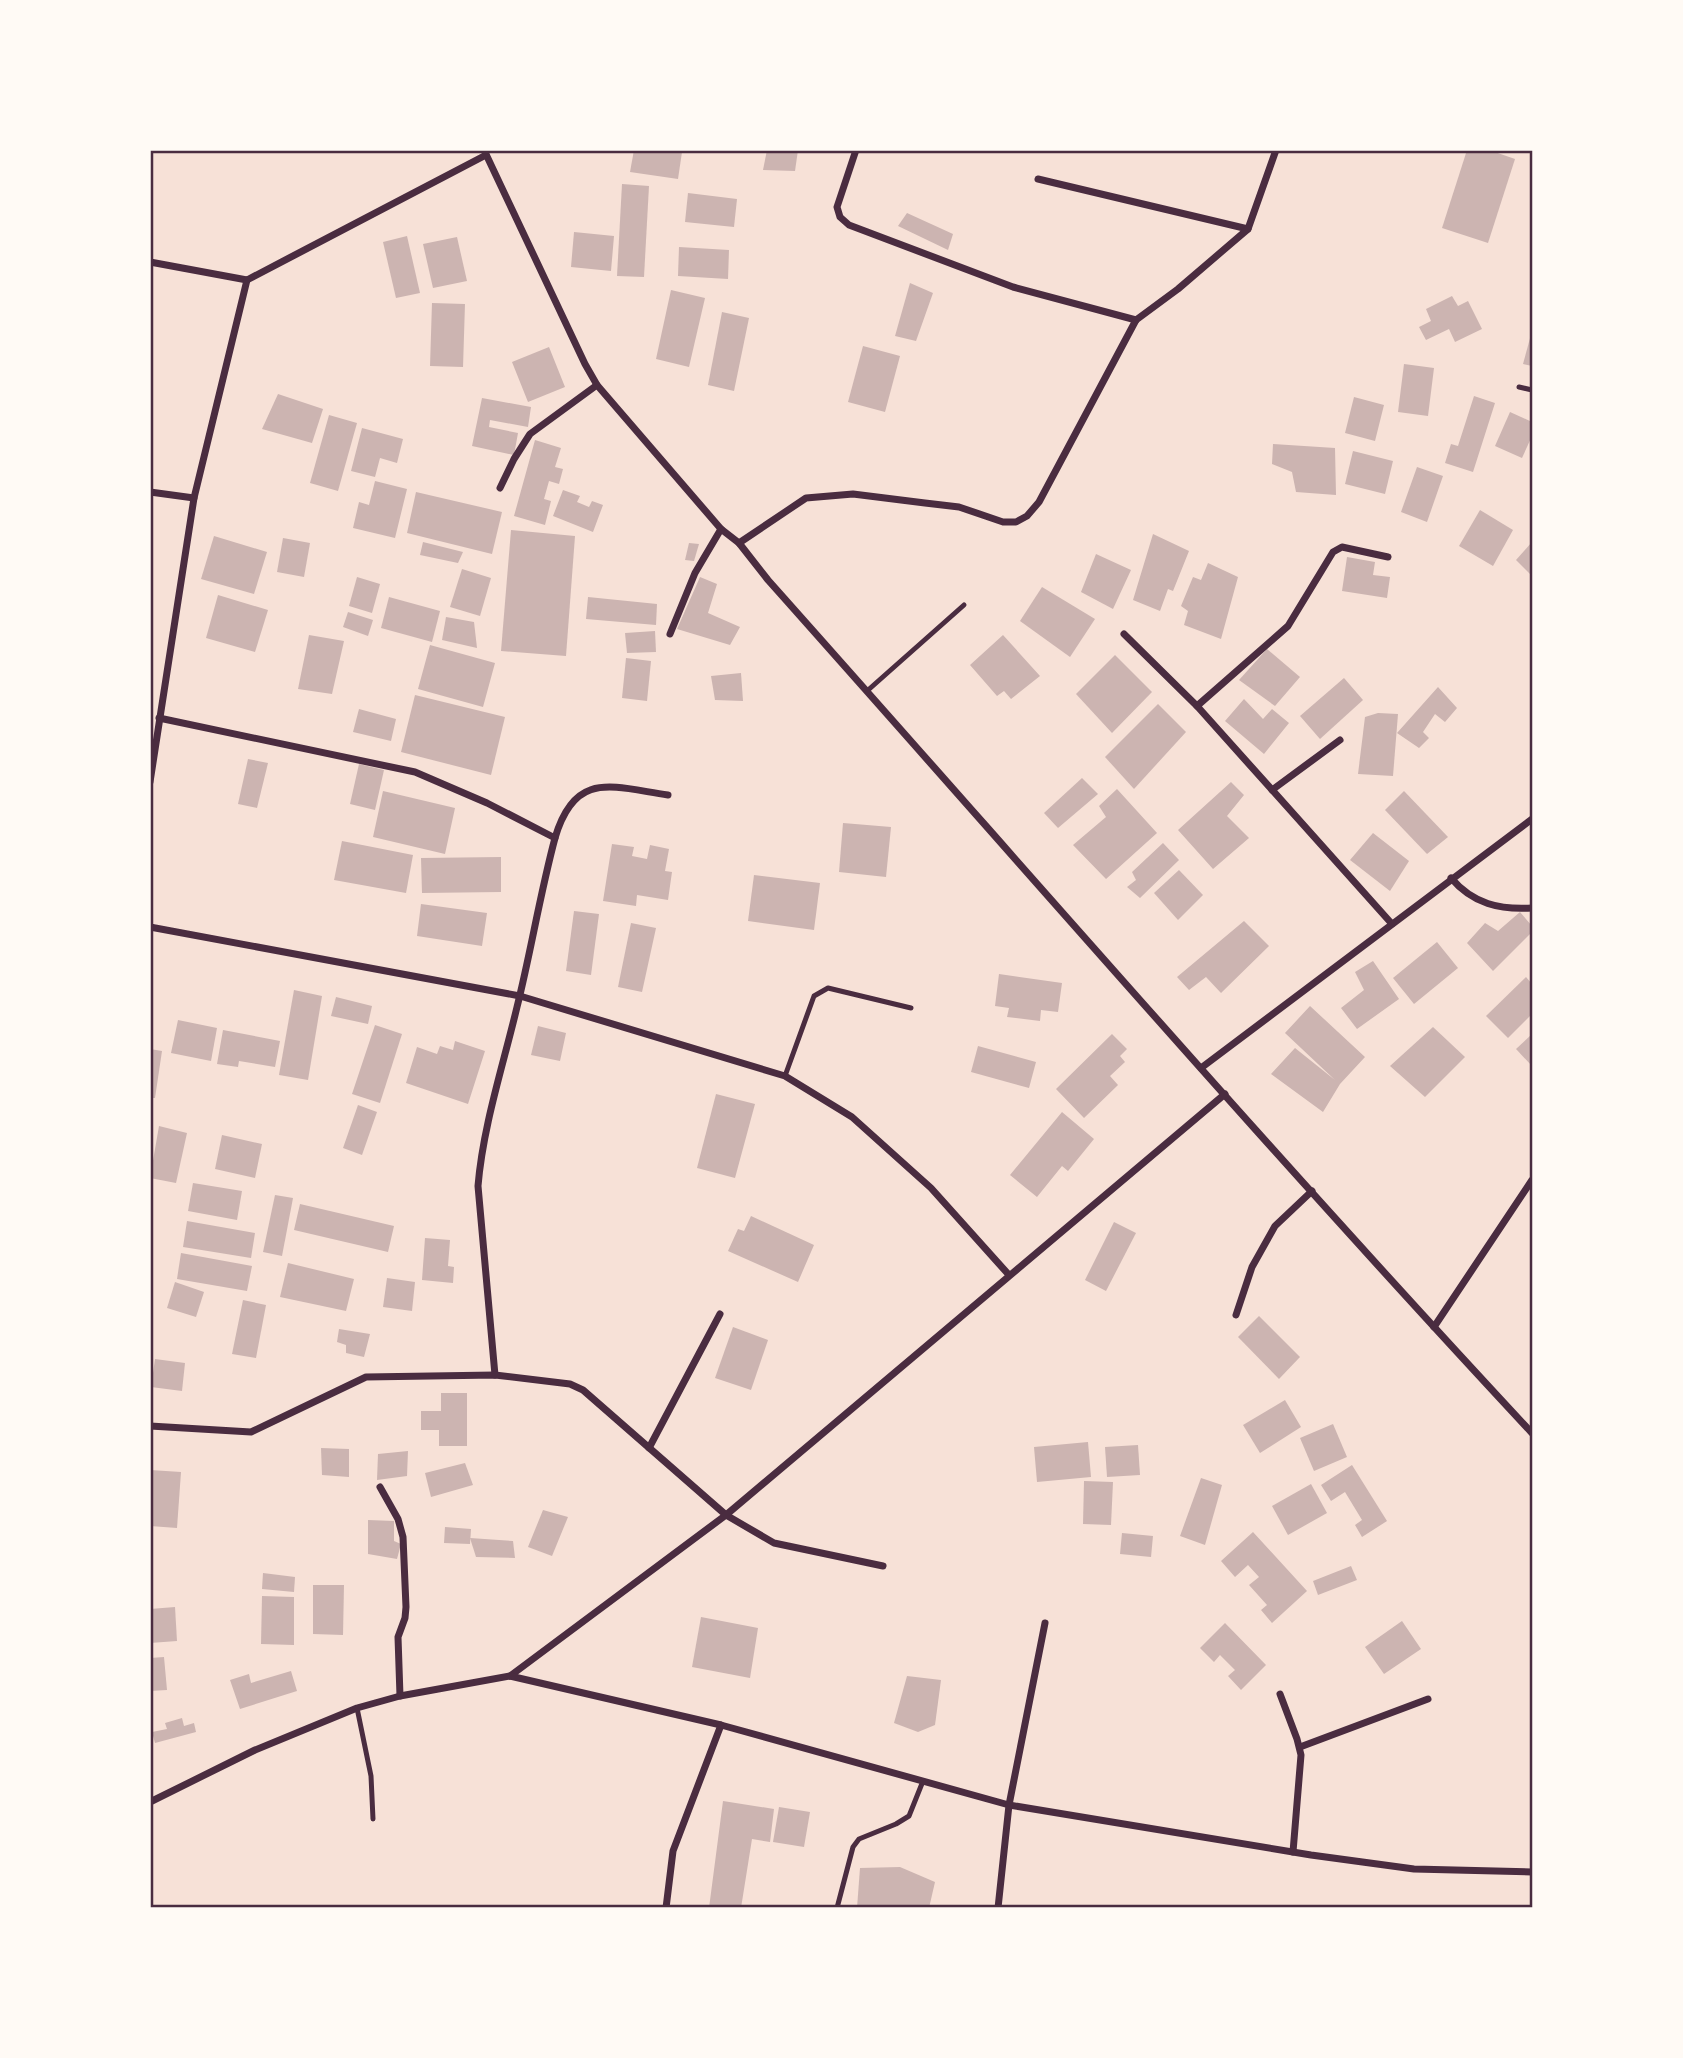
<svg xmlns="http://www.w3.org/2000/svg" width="1683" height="2058" viewBox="0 0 1683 2058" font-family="'Alegreya Sans',sans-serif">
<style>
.building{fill:#ccb4b1}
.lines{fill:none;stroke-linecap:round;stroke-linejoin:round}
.service{stroke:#4a2c40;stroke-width:5}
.minor{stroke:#4a2c40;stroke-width:7}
.neatline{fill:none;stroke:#4a2c40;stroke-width:2.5}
</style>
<rect width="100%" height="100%" fill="#f7e1d7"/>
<g class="building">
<polygon points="634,150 682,152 678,179 630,172"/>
<polygon points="767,150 798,150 795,171 763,170"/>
<polygon points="1467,150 1489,150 1515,159 1488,243 1442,228"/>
<polygon points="622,184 649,186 644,277 617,276"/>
<polygon points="688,193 737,199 734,227 685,222"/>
<polygon points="907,213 953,234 948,250 898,226"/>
<polygon points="574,232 614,236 611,271 571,267"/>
<polygon points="407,236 420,293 396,298 383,242"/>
<polygon points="457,237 467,281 433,288 423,244"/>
<polygon points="679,247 729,250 728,279 678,276"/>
<polygon points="910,283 933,293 916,341 895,336"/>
<polygon points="671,290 705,298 689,367 656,359"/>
<polygon points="1452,296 1458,306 1468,301 1482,329 1455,342 1449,329 1426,340 1419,327 1431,321 1426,309"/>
<polygon points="432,303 465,304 463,367 430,366"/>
<polygon points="722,312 749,318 734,391 708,385"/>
<polygon points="1532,331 1532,366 1523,364"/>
<polygon points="863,346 900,356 885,412 848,402"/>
<polygon points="549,347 565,387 528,402 512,362"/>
<polygon points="1404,364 1434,368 1428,416 1398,412"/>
<polygon points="278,394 323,409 312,443 262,429"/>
<polygon points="1474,396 1495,403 1473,472 1445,463 1451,444 1458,446"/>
<polygon points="1354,397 1384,405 1375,441 1345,433"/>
<polygon points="482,398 531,407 528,427 490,420 489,427 518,433 514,455 472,446"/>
<polygon points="1510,412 1532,422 1532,436 1522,458 1495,446"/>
<polygon points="329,415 357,423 338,491 310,483"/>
<polygon points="362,428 403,439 397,463 380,458 375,477 351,471"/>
<polygon points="535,440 561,448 555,467 563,469 559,484 549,481 544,499 551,501 545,525 514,516"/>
<polygon points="1273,444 1335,448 1336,495 1296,492 1292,472 1272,464"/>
<polygon points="1353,451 1393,461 1385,494 1345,484"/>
<polygon points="1417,467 1443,476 1427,522 1401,512"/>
<polygon points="375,481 407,489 395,538 353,528 359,502 369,505"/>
<polygon points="563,490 580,496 577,502 589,507 592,501 603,505 593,532 553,516"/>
<polygon points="416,492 502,512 492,554 407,533"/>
<polygon points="1480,510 1513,530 1493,566 1459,546"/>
<polygon points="511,530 575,536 566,656 501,651"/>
<polygon points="1153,534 1189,551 1173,591 1168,589 1160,611 1133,600"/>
<polygon points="214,536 267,552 254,594 201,579"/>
<polygon points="283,538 310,543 304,577 277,572"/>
<polygon points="423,542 463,552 458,563 420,555"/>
<polygon points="1532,542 1532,576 1516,560"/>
<polygon points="689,543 699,544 694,561 685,560"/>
<polygon points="1096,554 1131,570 1113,609 1081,592"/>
<polygon points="1347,557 1375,562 1373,575 1390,577 1387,598 1342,591"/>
<polygon points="1208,563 1238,577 1221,639 1184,625 1188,611 1181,606 1193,577 1201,580"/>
<polygon points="462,569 491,578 480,616 450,607"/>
<polygon points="357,577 380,584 372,613 349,606"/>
<polygon points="700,577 717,584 708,613 740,627 730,645 677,629"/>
<polygon points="1042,587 1095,619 1070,657 1020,621"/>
<polygon points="218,595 268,610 255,652 206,638"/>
<polygon points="389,597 440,611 432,642 381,628"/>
<polygon points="588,597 657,604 656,625 586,619"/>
<polygon points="348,612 373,620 368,636 343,627"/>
<polygon points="446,617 474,622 477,648 442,640"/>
<polygon points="655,631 656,652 627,653 625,633"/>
<polygon points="309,635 344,641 332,694 298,689"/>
<polygon points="1003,635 1040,676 1011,699 1004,691 997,696 970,665"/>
<polygon points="430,645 495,663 483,707 418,689"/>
<polygon points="1267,649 1300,677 1275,706 1239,680"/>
<polygon points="1115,655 1152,692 1112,733 1076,694"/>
<polygon points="626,658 651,661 647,701 622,698"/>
<polygon points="741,673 743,701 715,700 711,676"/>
<polygon points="1344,678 1363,700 1320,739 1300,716"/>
<polygon points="1438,687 1457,708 1445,722 1435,714 1423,732 1429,738 1419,748 1397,733"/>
<polygon points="415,695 505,717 491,775 401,752"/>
<polygon points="1244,699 1263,719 1272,709 1289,723 1264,754 1225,721"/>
<polygon points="1158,704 1186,732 1134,789 1105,757"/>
<polygon points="359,709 396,719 391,741 353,732"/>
<polygon points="1378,713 1398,714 1393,776 1358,774 1365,717"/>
<polygon points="248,759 268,763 257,808 238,804"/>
<polygon points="359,764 384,770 375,810 350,804"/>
<polygon points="1082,778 1098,794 1058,828 1044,813"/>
<polygon points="1231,782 1244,795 1227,816 1249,838 1213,869 1178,830"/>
<polygon points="1117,789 1157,833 1106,879 1073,845 1106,817 1099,806"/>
<polygon points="383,791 455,808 445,854 373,837"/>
<polygon points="1404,791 1448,837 1427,854 1385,810"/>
<polygon points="843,823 891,827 886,877 839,872"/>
<polygon points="1373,833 1409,861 1390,891 1350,860"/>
<polygon points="342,841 413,855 406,893 334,880"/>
<polygon points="1163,843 1179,860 1140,898 1127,887 1136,880 1132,872"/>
<polygon points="612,844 634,847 632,856 647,859 650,845 669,849 665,871 672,872 668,900 637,895 636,906 603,901"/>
<polygon points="501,857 501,892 422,893 421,858"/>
<polygon points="1179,870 1203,895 1178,920 1154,893"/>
<polygon points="754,875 820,883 814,930 748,921"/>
<polygon points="421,904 487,913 482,946 417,936"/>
<polygon points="574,911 599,914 591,975 566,971"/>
<polygon points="1520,912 1532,926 1532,932 1493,971 1467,943 1485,923 1498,931"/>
<polygon points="1244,921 1269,946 1221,993 1206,977 1189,990 1177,977"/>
<polygon points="631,923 656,928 642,992 618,987"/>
<polygon points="1437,942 1458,968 1414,1004 1393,978"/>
<polygon points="1373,961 1399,999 1357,1029 1341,1008 1364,990 1355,972"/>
<polygon points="999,974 1062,983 1058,1012 1041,1010 1040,1021 1007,1017 1009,1008 995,1006"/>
<polygon points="1526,977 1532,984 1532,1014 1508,1038 1486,1016"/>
<polygon points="294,990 322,996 308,1080 279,1075"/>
<polygon points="336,997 372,1006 368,1024 331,1016"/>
<polygon points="1310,1006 1365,1057 1340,1084 1323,1112 1271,1074 1295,1048 1335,1080 1285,1033"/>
<polygon points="178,1020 217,1028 211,1061 171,1053"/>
<polygon points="375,1025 402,1034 380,1103 352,1094"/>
<polygon points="538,1026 566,1033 560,1061 531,1055"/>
<polygon points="1433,1027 1465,1057 1425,1097 1390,1066"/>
<polygon points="223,1030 280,1041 275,1067 239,1061 238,1067 217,1064"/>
<polygon points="1112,1034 1127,1049 1120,1056 1125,1062 1110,1076 1118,1085 1084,1118 1056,1089"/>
<polygon points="1532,1034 1532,1066 1516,1049"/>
<polygon points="455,1041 485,1051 468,1104 406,1083 417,1047 437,1054 440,1046 453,1050"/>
<polygon points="978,1046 1036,1062 1029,1088 971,1072"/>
<polygon points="150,1049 162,1051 155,1098 150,1098"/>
<polygon points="716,1094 755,1104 735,1178 697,1168"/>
<polygon points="358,1105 377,1112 362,1155 343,1148"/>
<polygon points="1062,1112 1094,1139 1068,1171 1062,1166 1037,1197 1010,1175"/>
<polygon points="159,1126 187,1133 176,1183 150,1178"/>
<polygon points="222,1135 262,1144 255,1178 215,1169"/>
<polygon points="193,1183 242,1191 237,1220 188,1211"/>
<polygon points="275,1195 293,1198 282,1256 263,1252"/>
<polygon points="300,1204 394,1226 388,1252 294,1230"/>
<polygon points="751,1216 814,1245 798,1282 728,1251 738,1229 744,1231"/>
<polygon points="187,1221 255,1233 251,1258 183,1247"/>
<polygon points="1114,1222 1136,1233 1106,1291 1085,1280"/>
<polygon points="425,1238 450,1240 448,1266 454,1267 453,1283 422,1280"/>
<polygon points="181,1253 252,1266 247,1291 177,1279"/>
<polygon points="288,1263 354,1279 346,1311 280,1297"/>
<polygon points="387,1278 415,1282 412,1311 383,1307"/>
<polygon points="175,1282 204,1292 196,1317 167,1308"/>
<polygon points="243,1300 266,1305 256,1358 232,1354"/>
<polygon points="1259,1316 1300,1357 1279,1379 1238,1337"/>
<polygon points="733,1327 768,1340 751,1390 715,1378"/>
<polygon points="339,1329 370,1334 364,1357 346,1353 346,1345 337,1342"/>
<polygon points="155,1359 185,1363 182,1391 151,1387"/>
<polygon points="441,1393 467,1393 467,1446 439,1446 439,1430 421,1430 421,1411 441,1411"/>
<polygon points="1285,1400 1301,1427 1260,1453 1243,1425"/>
<polygon points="1333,1424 1347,1457 1314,1471 1300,1438"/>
<polygon points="1088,1442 1091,1477 1037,1482 1034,1447"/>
<polygon points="1138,1445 1140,1475 1107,1477 1105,1447"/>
<polygon points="321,1448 349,1449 349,1477 322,1475"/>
<polygon points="408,1451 407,1476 377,1480 378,1454"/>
<polygon points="465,1463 473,1485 431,1497 425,1473"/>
<polygon points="1352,1465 1387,1521 1362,1537 1355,1525 1362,1520 1345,1492 1331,1501 1321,1485"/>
<polygon points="150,1470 181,1472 177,1528 150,1526"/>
<polygon points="1201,1478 1222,1485 1205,1545 1180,1536"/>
<polygon points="1084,1481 1113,1482 1111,1525 1083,1524"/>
<polygon points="1311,1484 1327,1513 1288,1535 1272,1506"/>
<polygon points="543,1510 568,1517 552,1556 528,1547"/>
<polygon points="368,1520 394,1521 394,1541 401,1544 397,1559 368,1554"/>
<polygon points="445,1527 471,1529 470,1544 444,1543"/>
<polygon points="1253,1532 1307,1591 1272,1623 1261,1610 1267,1605 1249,1585 1259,1577 1248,1565 1235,1577 1221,1561"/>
<polygon points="1122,1533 1153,1536 1151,1557 1120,1554"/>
<polygon points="470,1538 513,1541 515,1558 476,1557"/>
<polygon points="1351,1566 1357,1580 1318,1595 1313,1581"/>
<polygon points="263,1573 295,1577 294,1592 262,1589"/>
<polygon points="313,1585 344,1585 343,1635 313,1634"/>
<polygon points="262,1596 294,1597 294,1645 261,1644"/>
<polygon points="175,1607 177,1641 150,1643 150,1609"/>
<polygon points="701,1617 758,1628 750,1678 692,1667"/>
<polygon points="1402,1621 1421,1649 1384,1674 1365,1647"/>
<polygon points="1225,1623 1266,1665 1241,1690 1228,1676 1235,1670 1220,1655 1214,1662 1200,1648"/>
<polygon points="164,1657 167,1690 150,1691 150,1658"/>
<polygon points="291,1671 297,1691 240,1709 230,1680 249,1674 251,1683"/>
<polygon points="907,1676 941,1680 935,1725 918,1732 894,1723"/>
<polygon points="182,1718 184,1726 194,1723 196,1732 155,1743 152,1732 167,1729 165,1723"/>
<polygon points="723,1801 774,1809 770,1842 752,1839 741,1908 709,1908"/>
<polygon points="779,1807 810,1812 804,1847 773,1842"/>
<polygon points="900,1867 935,1882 929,1908 857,1908 860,1868"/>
</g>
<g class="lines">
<g class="service">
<polyline points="1519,387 1532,390"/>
<polyline points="867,691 964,605"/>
<polyline points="785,1076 814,996 828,988 911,1008"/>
<polyline points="357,1708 371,1776 373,1819"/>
<polyline points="837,1908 853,1847 859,1839 896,1824 909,1816 923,1781"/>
</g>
<g class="minor">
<path d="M484 150 585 364 597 385 721 529 739 543 768 580C1022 865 1272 1154 1532 1433"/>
<polyline points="856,150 837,207 840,217 849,225 1013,287 1136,320"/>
<polyline points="1038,179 1248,229"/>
<polyline points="150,262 247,280 486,155"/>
<polyline points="500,488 514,459 530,434 597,385"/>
<polyline points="150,492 194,498"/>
<polyline points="739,543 806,498 853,494 925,503 959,507 1003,522 1016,522 1027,516 1039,502 1136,320 1178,289 1248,229 1276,150"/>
<polyline points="1388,557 1342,547 1333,552 1288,626 1197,706 1392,924"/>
<polyline points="670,634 695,573 721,529"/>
<polyline points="1124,634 1197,706"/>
<path d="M159 718 415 772 487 803 555 838C540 894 531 951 517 1007 503 1066 483 1126 478 1186L495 1375"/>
<polyline points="150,782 194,498 247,280"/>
<polyline points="1272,790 1340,740"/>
<path d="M555 838C575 770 612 787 668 795"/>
<path d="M1451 878C1473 904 1500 910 1532 908"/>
<polyline points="150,927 520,996 785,1076 852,1117 931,1188 1009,1275"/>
<polyline points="1201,1068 1532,819"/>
<polyline points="1236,1315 1252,1267 1275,1226 1312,1191"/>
<polyline points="1434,1327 1532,1180"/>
<polyline points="150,1426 251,1432 366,1377 495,1375 570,1384 583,1390 726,1515 774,1543 883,1566"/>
<polyline points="649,1448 720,1314"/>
<polyline points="380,1487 398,1519 403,1537 406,1607 405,1618 398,1637 400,1696"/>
<polyline points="510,1676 726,1515 1225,1094"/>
<polyline points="1280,1694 1297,1739 1301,1755 1293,1852"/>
<polyline points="1300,1747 1428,1699"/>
<polyline points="150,1802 255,1750 357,1708 400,1696 510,1676 721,1725 1009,1805 1311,1855 1414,1869 1532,1872"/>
<polyline points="666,1908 673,1851 721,1725"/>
<polyline points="998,1908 1009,1805 1045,1623"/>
</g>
</g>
<rect width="1683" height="2058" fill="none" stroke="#fffaf5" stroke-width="304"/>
<rect x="152" y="152" width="1379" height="1754" class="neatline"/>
</svg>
